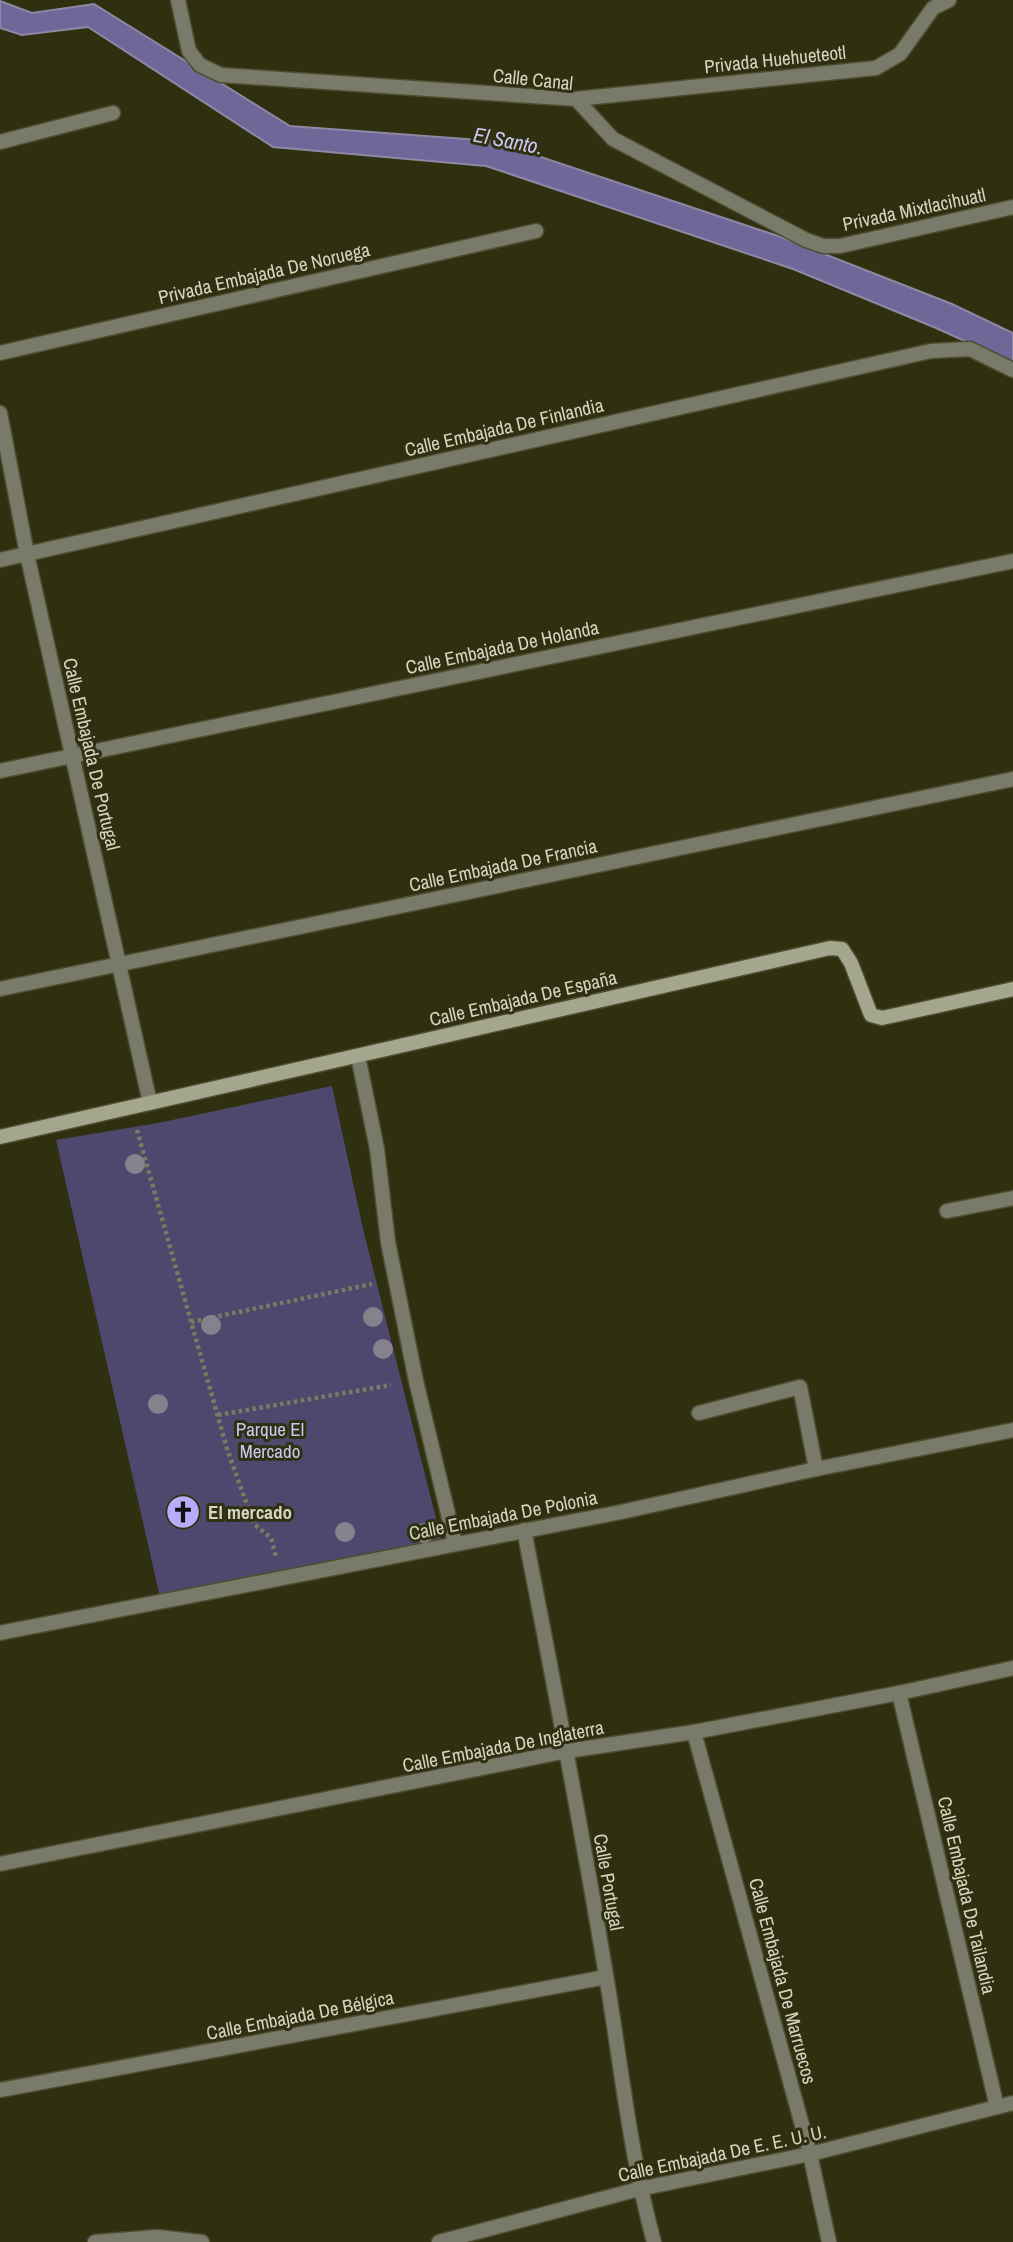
<svg xmlns="http://www.w3.org/2000/svg" width="1013" height="2242" viewBox="0 0 1013 2242" font-family="'Archivo Narrow',sans-serif">
<style>
.green{fill:#4f486e}
.water{fill:#706799;stroke:#8e88a5;stroke-width:2}
.lines{fill:none;stroke-linecap:round;stroke-linejoin:round}
.lane-casing{stroke:#4d4e30;stroke-width:17}
.street-casing{stroke:#4d4e30;stroke-width:17}
.secondary-casing{stroke:#4d4e30;stroke-width:17}
.path{stroke:#7a7b61;stroke-width:4.5;stroke-dasharray:3.5 3.5;stroke-linecap:butt}
.lane{stroke:#7a7a6b;stroke-width:14}
.street{stroke:#7a7a6b;stroke-width:14}
.secondary{stroke:#a5a68e;stroke-width:14}
.tree{fill:#85828d}
.labels{text-anchor:middle;stroke-width:6;stroke-linejoin:round;paint-order:stroke}
.street-label{font-size:19px;fill:#d4d5c2;stroke:#2f3010}
.park-label{font-size:19px;fill:#ccc6f4;stroke:#2f3010}
.poi-label{font-size:19px;font-weight:bold;fill:#d4d5c2;stroke:#2f3010;text-anchor:start}
.water-label{font-size:21px;font-style:italic;fill:#cec7f5;stroke:#2f3010}
</style>
<rect width="100%" height="100%" fill="#2f3010"/>
<polygon class="green" points="332,1086 363,1229 445,1554 162,1606 56,1140 158,1123"/>
<polygon class="water" points="0,1 32,13 94,4 290,126 493,141 781,237 952,304 1013,333 1013,363 936,328 793,269 486,166 273,147 88,27 22,35 0,28"/>
<g class="lines">
<g class="lane-casing">
<polyline id="lane" points="699,1413 800,1387 816,1469"/>
</g>
<g class="street-casing">
<g id="street">
<polyline points="178,0 189,51 200,65 221,75 576,99 876,68 900,54 933,8 949,0"/>
<polyline points="576,99 613,139 806,240 823,246 840,246 1013,207"/>
<polyline points="0,142 113,113"/>
<polyline points="0,353 536,231"/>
<polyline points="0,413 27,554 150,1103"/>
<polyline points="0,560 931,351 970,349 1013,370"/>
<polyline points="0,771 1013,561"/>
<polyline points="0,989 1013,779"/>
<polyline points="358,1056 377,1149 388,1242 416,1381 455,1543"/>
<polyline points="947,1211 1013,1198"/>
<path d="M524 1530C553 1678 581 1826 606 1975 621 2064 630 2155 654 2242"/>
<polyline points="0,1633 621,1512 816,1469 1013,1430"/>
<polyline points="899,1693 997,2107"/>
<polyline points="694,1732 810,2154 829,2242"/>
<polyline points="0,1864 567,1751 694,1732 899,1693 1013,1668"/>
<polyline points="0,2090 606,1977"/>
<polyline points="95,2242 157,2237 202,2242"/>
<polyline points="439,2242 639,2189 810,2154 1013,2103"/>
</g>
</g>
<g class="secondary-casing">
<polyline id="secondary" points="0,1137 830,948 842,949 851,963 871,1015 882,1018 1013,989"/>
</g>
<g class="path">
<polyline points="137,1130 227,1449 254,1524 271,1538 276,1557"/>
<polyline points="191,1322 372,1284"/>
<polyline points="218,1415 391,1385"/>
</g>
<use href="#lane" class="lane"/>
<use href="#street" class="street"/>
<use href="#secondary" class="secondary"/>
</g>
<g class="tree">
<circle cx="135" cy="1164" r="10"/>
<circle cx="373" cy="1317" r="10"/>
<circle cx="211" cy="1325" r="10"/>
<circle cx="383" cy="1349" r="10"/>
<circle cx="158" cy="1404" r="10"/>
<circle cx="345" cy="1532" r="10"/>
<circle cx="424" cy="1533" r="10"/>
</g>
<defs>
<g id="church-disc" transform="scale(1.75)"><circle r="9.5" fill="#b8abf7" stroke="#2f3010"/><path d="M-1.2-6h2.4v3.5h3.3v2.4h-3.3V6h-2.4V-.1h-3.3v-2.4h3.3Z" fill="#111"/></g>
</defs>
<g fill-rule="evenodd">
<use href="#church-disc" x="183" y="1512"/>
</g>
<g class="labels">
<g class="street-label">
<text transform="translate(775 59) rotate(-6)" y="7">Privada Huehueteotl</text>
<text transform="translate(533 79) rotate(6)" y="7">Calle Canal</text>
<text transform="translate(914 209) rotate(-12)" y="7">Privada Mixtlacihuatl</text>
<text transform="translate(264 273) rotate(-13)" y="7">Privada Embajada De Noruega</text>
<text transform="translate(504 427) rotate(-13)" y="7">Calle Embajada De Finlandia</text>
<text transform="translate(502 647) rotate(-12)" y="7">Calle Embajada De Holanda</text>
<text transform="translate(92 754) rotate(77)" y="7">Calle Embajada De Portugal</text>
<text transform="translate(503 865) rotate(-12)" y="7">Calle Embajada De Francia</text>
<text transform="translate(523 998) rotate(-13)" y="7">Calle Embajada De España</text>
<text transform="translate(503 1515) rotate(-11)" y="7">Calle Embajada De Polonia</text>
<text transform="translate(503 1746) rotate(-11)" y="7">Calle Embajada De Inglaterra</text>
<text transform="translate(609 1882) rotate(80)" y="7">Calle Portugal</text>
<text transform="translate(967 1895) rotate(77)" y="7">Calle Embajada De Tailandia</text>
<text transform="translate(783 1981) rotate(75)" y="7">Calle Embajada De Marruecos</text>
<text transform="translate(300 2015) rotate(-11)" y="7">Calle Embajada De Bélgica</text>
<text transform="translate(722 2153) rotate(-12)" y="7">Calle Embajada De E. E. U. U.</text>
</g>
<g class="park-label">
<text x="270" y="1436">Parque El<tspan x="270" dy="22">Mercado</tspan></text>
</g>
<g class="poi-label">
<text x="208" y="1519">El mercado</text>
</g>
<g class="water-label">
<text transform="translate(508 141) rotate(11)" y="7">El Santo.</text>
</g>
</g>
</svg>
